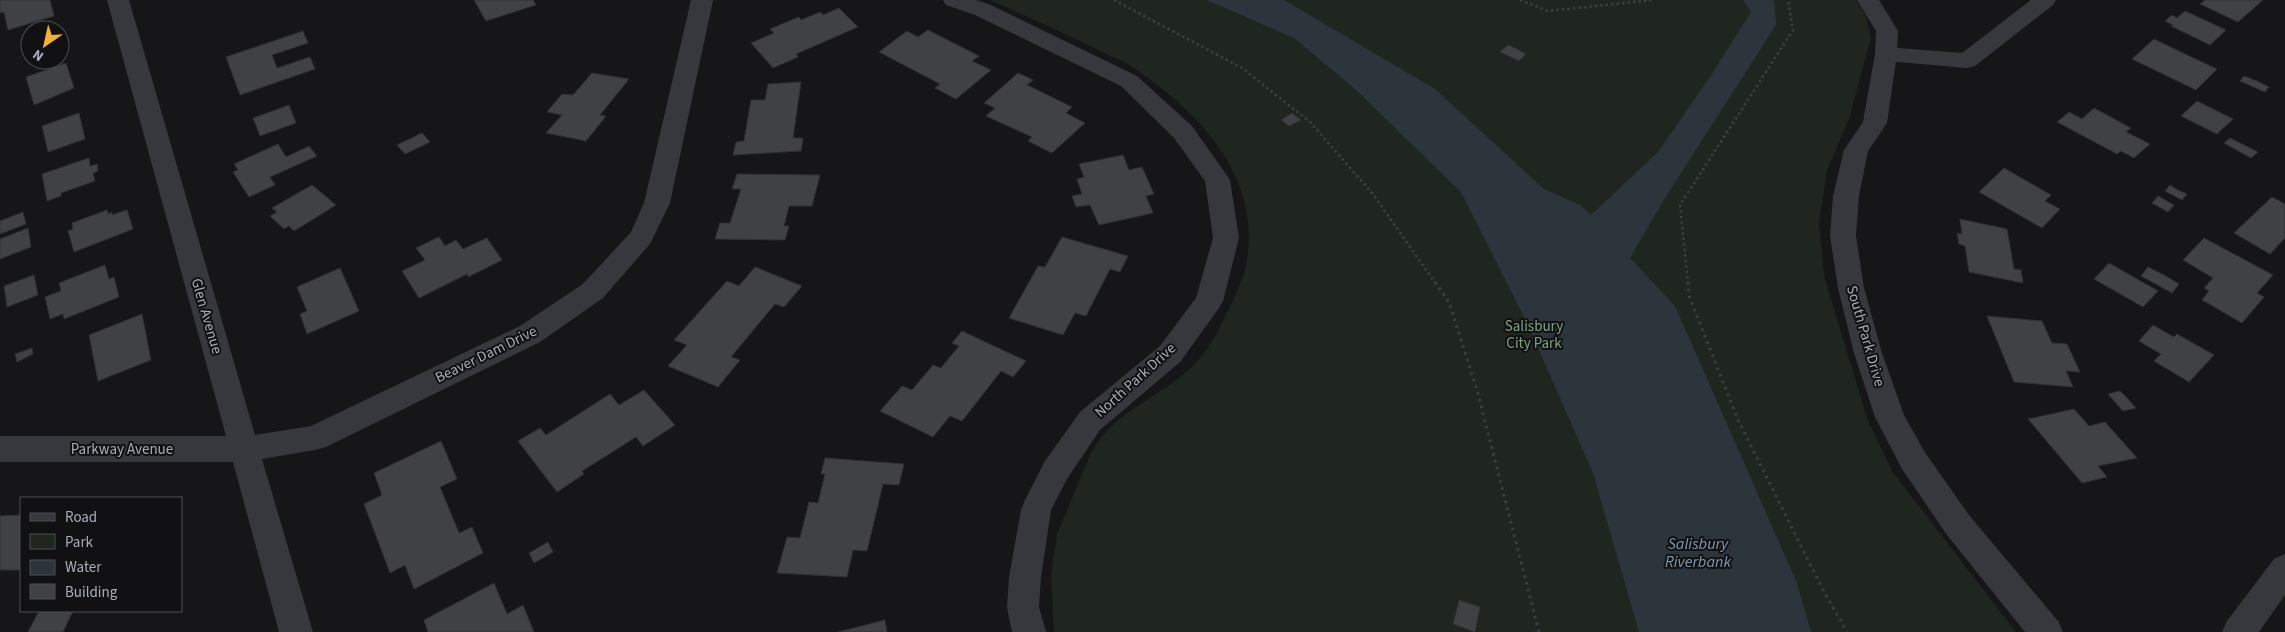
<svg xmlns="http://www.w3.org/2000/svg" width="2285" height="632" viewBox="0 0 2285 632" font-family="'Source Sans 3',sans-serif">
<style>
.green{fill:#1e261f}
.water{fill:#2c353c}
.building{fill:#404145;stroke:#303034}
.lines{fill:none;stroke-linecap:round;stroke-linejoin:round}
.path-far1{stroke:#3d3f44;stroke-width:2.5;stroke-dasharray:2.5 3;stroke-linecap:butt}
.path{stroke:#3d3f44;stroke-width:3;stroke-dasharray:2.5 4.5;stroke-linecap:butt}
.minor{fill:#37383d;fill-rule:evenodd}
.tertiary{fill:#37383d;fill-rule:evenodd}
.labels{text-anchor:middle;stroke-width:4;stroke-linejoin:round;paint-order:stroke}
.street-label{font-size:15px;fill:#a8adb8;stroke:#111113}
.park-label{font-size:15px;fill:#7fa381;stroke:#111113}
.water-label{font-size:16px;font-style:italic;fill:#7f9bb3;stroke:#111113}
</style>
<rect width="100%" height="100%" fill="#161618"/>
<path class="green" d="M990 0H1856L1866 17 1871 38 1849 119 1827 170 1819 223 1824 276 1867 418 1892 471 2016 632H1054L1051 575 1057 534 1091 453C1115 407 1169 396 1201 357 1214 341 1222 323 1231 305 1236 294 1242 282 1245 270 1266 179 1199 112 1131 66 1118 58 1103 53 1090 46 1057 30 1024 15 990 0Z"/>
<polygon class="water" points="1207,0 1284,0 1296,7 1435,89 1544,189 1580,205 1591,215 1658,152 1710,77 1751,12 1743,0 1774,0 1776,25 1665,198 1630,258 1675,306 1797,583 1811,632 1639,632 1593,473 1528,325 1461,192 1355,89 1294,38"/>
<g class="building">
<polygon points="0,0 50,0 54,16 8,30 4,12 0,13"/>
<polygon points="474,0 533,0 536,5 486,21"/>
<polygon points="2205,0 2263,0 2238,22 2200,4"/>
<polygon points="839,8 858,27 796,54 798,57 773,68 751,43 774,33 770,29 799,17 801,20 820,12 823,15"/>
<polygon points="2185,11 2226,30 2210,45 2171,26 2173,25 2165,21 2172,15 2177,18"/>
<polygon points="928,30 979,56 972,61 991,70 956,99 935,88 940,84 879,52 907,31 918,37"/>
<polygon points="303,31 308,43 272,55 277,68 310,57 315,69 240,95 226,57"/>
<polygon points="2154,39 2185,54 2217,69 2196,90 2132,59"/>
<polygon points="1508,45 1517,49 1526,54 1519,61 1500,52"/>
<polygon points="66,63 74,88 34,105 26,77"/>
<polygon points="592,73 629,79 600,115 606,116 586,141 546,133 562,115 547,112 562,94 573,95"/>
<polygon points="1018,73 1033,80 1027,85 1072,107 1066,113 1085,123 1052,153 1028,141 1032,137 986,116 995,108 984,103"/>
<polygon points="2244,76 2257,81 2269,87 2265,92 2240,81"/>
<polygon points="801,82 793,138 803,138 801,151 733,155 736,142 744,141 751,100 765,100 768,84"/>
<polygon points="2197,101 2233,119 2217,134 2181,116"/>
<polygon points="289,105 296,123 260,136 253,118"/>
<polygon points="2094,108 2131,128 2126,132 2150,144 2134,158 2121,151 2117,154 2057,122 2069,112 2082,119"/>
<polygon points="79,113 85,139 48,152 42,126"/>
<polygon points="1292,113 1301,120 1289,126 1281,120"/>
<polygon points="422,133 430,142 405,154 397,145"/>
<polygon points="2230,138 2258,152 2251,158 2224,143"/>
<polygon points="278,144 286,157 309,146 317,156 270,177 275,185 249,197 233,172 238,170 234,164"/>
<polygon points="1123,155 1129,170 1142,167 1154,194 1146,196 1153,213 1099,225 1090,205 1076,207 1072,196 1082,194 1077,179 1084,177 1079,164"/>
<polygon points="89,158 90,166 97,164 98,171 93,173 95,181 61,193 61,196 47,201 42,174"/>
<polygon points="2004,168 2051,195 2045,201 2060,209 2042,228 1979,192"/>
<polygon points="737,174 820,175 812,206 789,206 784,226 789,226 785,240 715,239 720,223 730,223 741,189 732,189"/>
<polygon points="312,185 336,205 294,231 289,226 284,229 270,216 277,212 272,208"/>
<polygon points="2170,185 2178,190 2187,194 2182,200 2165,191"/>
<polygon points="2158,196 2174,205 2168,212 2152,203"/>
<polygon points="2272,197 2285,204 2285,238 2270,254 2234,233"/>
<polygon points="107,210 108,214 112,212 112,215 127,210 133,229 74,252 68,231 73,229 72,223"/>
<polygon points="23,212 26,224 0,234 0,221"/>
<polygon points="1960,219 2007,229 2014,269 2021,270 2023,283 1969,272 1965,246 1959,244 1957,233 1962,234"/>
<polygon points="28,228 31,247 0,259 0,239"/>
<polygon points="439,237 445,246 456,240 463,249 487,238 502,260 468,277 467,274 419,298 402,271 425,260 416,248"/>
<polygon points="1062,237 1128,256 1120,272 1110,269 1086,316 1075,313 1063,335 1009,318 1038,266 1045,267"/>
<polygon points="2204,238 2273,275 2257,293 2264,297 2242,323 2202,300 2209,291 2204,288 2213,278 2183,260"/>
<polygon points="2109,263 2158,291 2143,307 2094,279"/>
<polygon points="105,265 109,279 114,277 119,297 64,319 63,314 50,319 45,297 61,291 59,283"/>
<polygon points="755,267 802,286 784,307 775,304 731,357 740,360 718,387 668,366 687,345 674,340 727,281 739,286"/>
<polygon points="2148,267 2164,275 2179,284 2172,293 2141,276"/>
<polygon points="340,268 359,311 307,334 300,314 307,311 297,287"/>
<polygon points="34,275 38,295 7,307 4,286"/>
<polygon points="142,314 151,360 98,381 89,335"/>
<polygon points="1987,316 2042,321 2052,343 2067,344 2080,372 2066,371 2073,387 2014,382"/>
<polygon points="2153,325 2174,337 2177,334 2214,355 2189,382 2154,361 2161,354 2139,341"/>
<polygon points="962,331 1026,361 1013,377 1001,371 962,421 950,416 933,437 880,411 902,386 912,390 933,365 941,368 959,346 952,343"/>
<polygon points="32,348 33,354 17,362 15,354"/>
<polygon points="644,390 675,425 643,446 636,437 582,471 584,474 557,492 518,441 540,428 546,435 610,394 619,405"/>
<polygon points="2120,391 2128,399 2136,408 2123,411 2108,394"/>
<polygon points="2074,409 2089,426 2105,422 2137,458 2098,466 2107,477 2082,483 2028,419"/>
<polygon points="441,441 457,479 440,487 459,533 472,527 483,553 414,589 405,565 390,573 364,504 382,495 374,473"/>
<polygon points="825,458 904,464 899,485 883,484 867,551 853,550 847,577 777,573 787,537 800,538 809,502 818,503 825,474 821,474"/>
<polygon points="21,515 21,570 0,570 0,516"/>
<polygon points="548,542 553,552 534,563 529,553"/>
<polygon points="494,583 507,614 523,605 534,632 428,632 424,620"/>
<polygon points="1459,600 1480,607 1475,632 1453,624"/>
<polygon points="39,611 73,611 63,632 28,632"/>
<polygon points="885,620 887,632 838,632"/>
</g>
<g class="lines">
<g class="path-far1">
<polyline points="1114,0 1242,68 1310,122 1373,194 1436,284"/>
<polyline points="1520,0 1548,11 1653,0"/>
<polyline points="1688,284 1680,205 1793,30 1788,0"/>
</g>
<g class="path">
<polyline points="1435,282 1449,302 1477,390 1539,632"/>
<polyline points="1688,282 1689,296 1738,420 1822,588 1847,632"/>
</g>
<g class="minor">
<polygon points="107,0 129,0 255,435 311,426 520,326 583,284 631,232 644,203 691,0 713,0 670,203 650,244 603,298 540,342 326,447 315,450 262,459 313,632 279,632 233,462 0,462 0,436 226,436"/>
<polygon points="943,0 976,0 991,5 1137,76 1192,126 1226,174 1230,180 1239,238 1223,301 1219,308 1180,362 1100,430 1067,479 1051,510 1041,577 1039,607 1046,632 1012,632 1007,607 1009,577 1021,510 1025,500 1045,461 1080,412 1160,346 1196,298 1213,238 1205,181 1174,138 1121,86 975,15 946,5"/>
<polygon points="2031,0 2056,0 2053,5 1975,66 1967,68 1886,61 1878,59 1875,54 1878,49 1886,47 1962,53"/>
<polygon points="2285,554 2285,595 2259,632 2222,632 2227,621 2274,559"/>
</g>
<polygon class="tertiary" points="1857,0 1879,0 1898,31 1897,54 1887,123 1868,151 1859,196 1856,236 1864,288 1882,353 1904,415 1924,451 1969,515 2058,621 2063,632 2025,632 1947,535 1902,469 1875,417 1854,353 1838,288 1830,236 1833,196 1844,150 1863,122 1875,54 1876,31"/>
</g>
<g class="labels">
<g class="street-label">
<text transform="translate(207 316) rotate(74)" y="5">Glen Avenue</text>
<text transform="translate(1866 336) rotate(74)" y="5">South Park Drive</text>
<text transform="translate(486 354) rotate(-26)" y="5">Beaver Dam Drive</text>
<text transform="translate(1135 380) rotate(-42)" y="5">North Park Drive</text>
<text x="122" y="454">Parkway Avenue</text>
</g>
<g class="park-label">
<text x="1534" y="331">Salisbury<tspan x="1534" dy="17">City Park</tspan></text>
</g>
<g class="water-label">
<text x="1698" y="549">Salisbury<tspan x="1698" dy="18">Riverbank</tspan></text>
</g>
</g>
<rect x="20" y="497" width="162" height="115" fill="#111113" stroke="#4d4f55"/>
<rect x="30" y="513" width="25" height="8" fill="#37383d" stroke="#4d4f55"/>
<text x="65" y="522" font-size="15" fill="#a8adb8">Road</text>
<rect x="30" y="534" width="25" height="15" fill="#1e261f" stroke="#4d4f55"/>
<text x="65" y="547" font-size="15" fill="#a8adb8">Park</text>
<rect x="30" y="560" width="25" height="15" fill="#2c353c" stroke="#4d4f55"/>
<text x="65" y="572" font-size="15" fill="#a8adb8">Water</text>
<rect x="30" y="584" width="25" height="15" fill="#404145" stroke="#4d4f55"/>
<text x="65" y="597" font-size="15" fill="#a8adb8">Building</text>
<g transform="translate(45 45) rotate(214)"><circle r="24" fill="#111113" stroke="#4d4f55"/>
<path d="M0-4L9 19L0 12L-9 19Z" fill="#f2b134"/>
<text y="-8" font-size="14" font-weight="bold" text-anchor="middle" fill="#a8adb8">N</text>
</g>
</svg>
